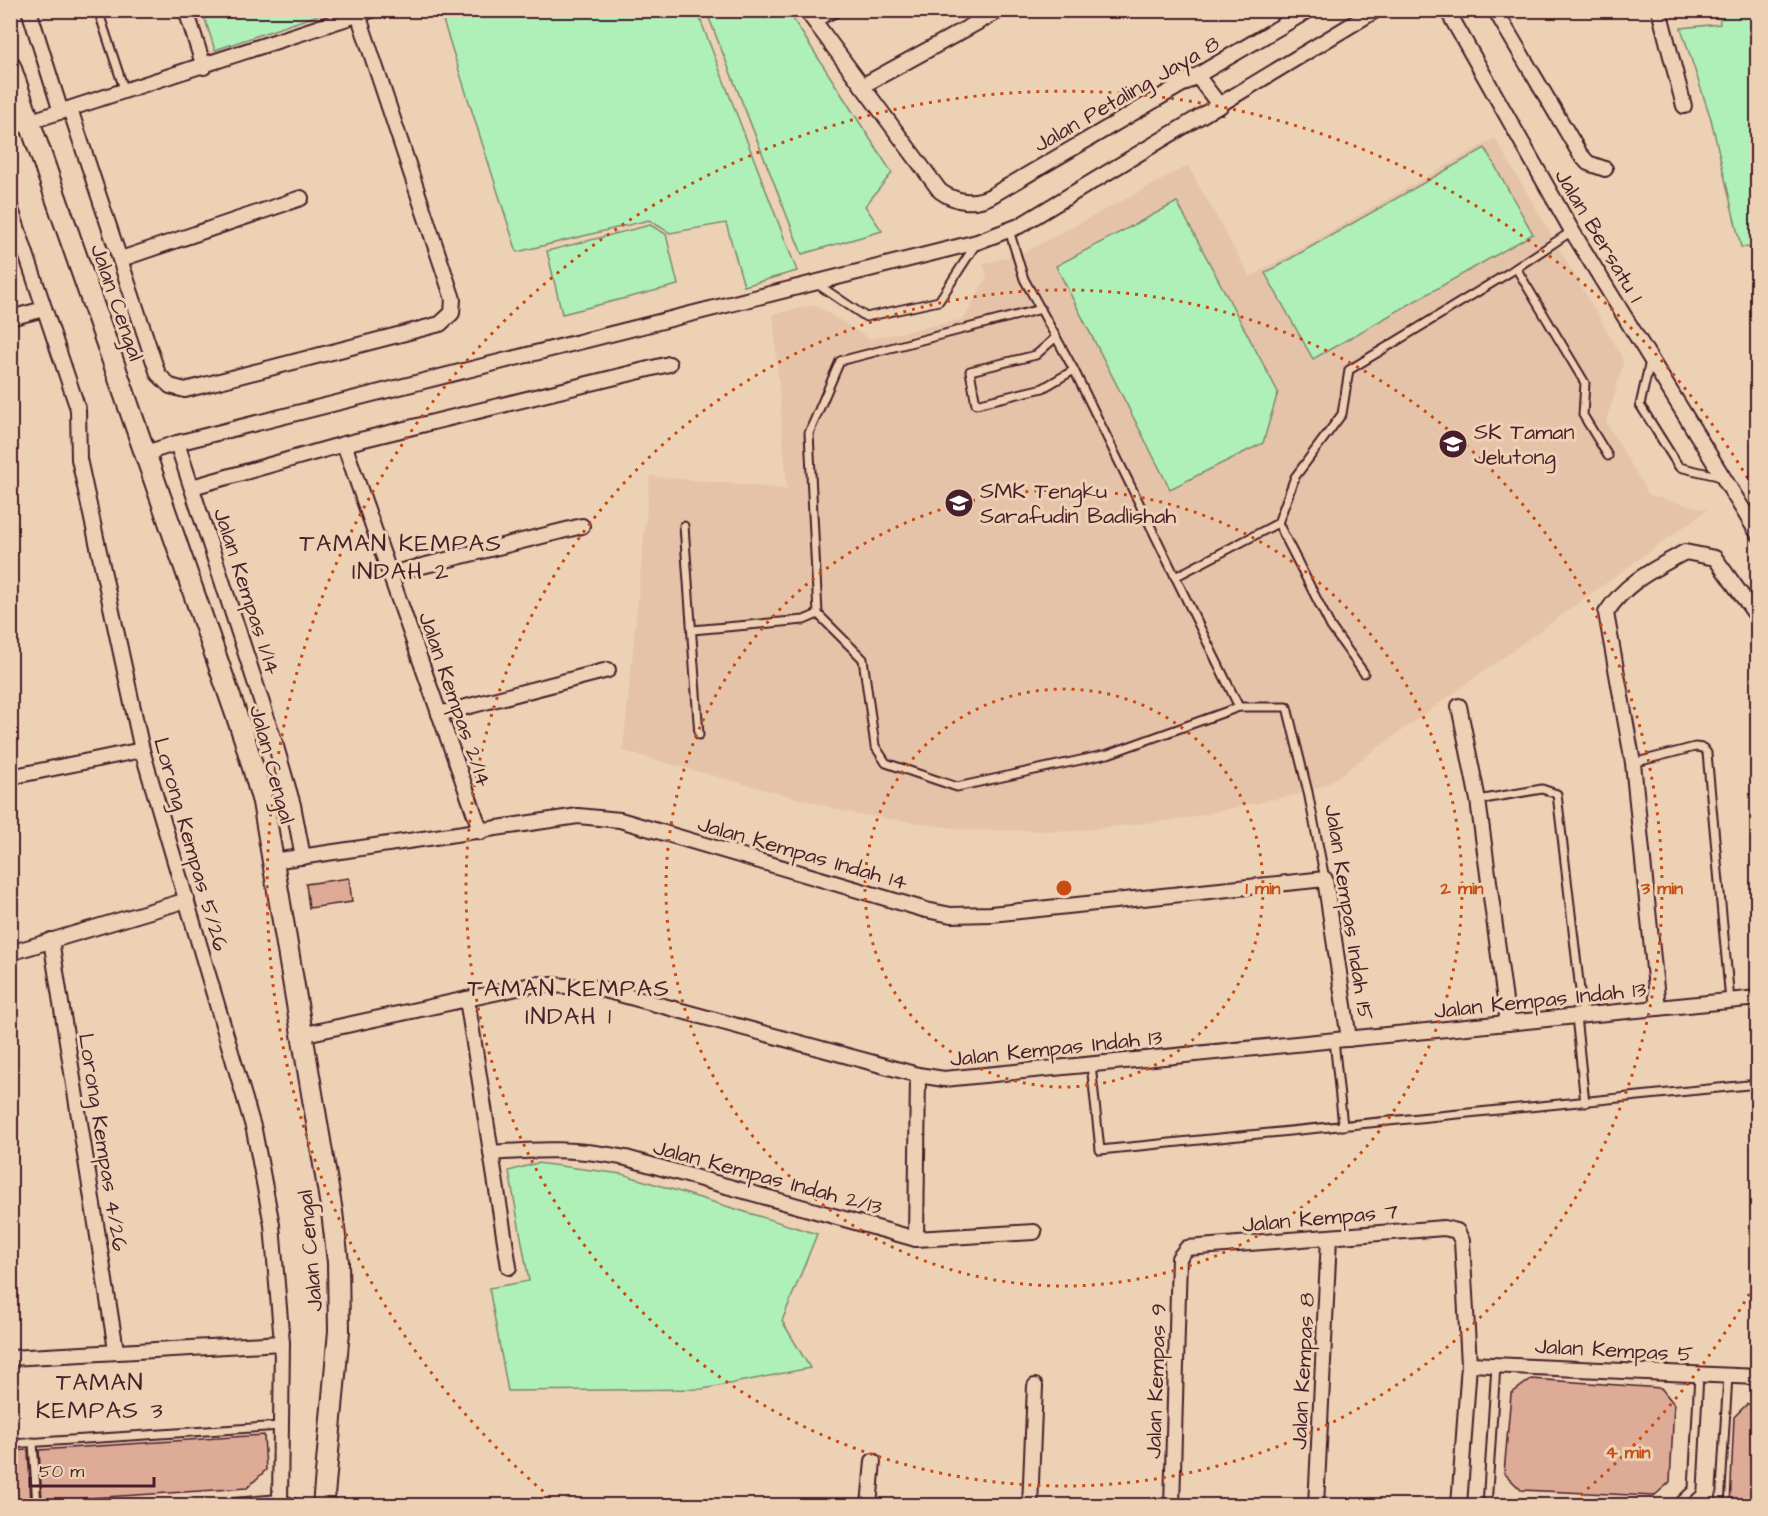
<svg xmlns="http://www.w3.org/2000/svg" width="1768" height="1516" viewBox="0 0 1768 1516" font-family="'Architects Daughter',sans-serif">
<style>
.built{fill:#e5c3a8}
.green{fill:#aff0b9;stroke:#7c8872;stroke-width:1.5}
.building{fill:#ddab96;stroke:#4a1f2b;stroke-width:1.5}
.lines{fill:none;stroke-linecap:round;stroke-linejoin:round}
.lane-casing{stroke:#4a1f2b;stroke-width:11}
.street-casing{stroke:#4a1f2b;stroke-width:18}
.secondary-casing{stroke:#4a1f2b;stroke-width:24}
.lane{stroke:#edd1b4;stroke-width:7}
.street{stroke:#edd1b4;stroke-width:14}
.secondary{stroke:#edd1b4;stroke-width:20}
.ring{fill:none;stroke:#c84d12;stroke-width:3;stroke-dasharray:3 6}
.labels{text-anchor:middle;stroke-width:6;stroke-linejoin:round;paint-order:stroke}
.street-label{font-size:22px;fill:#4a1f2b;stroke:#edd1b4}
.poi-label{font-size:22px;fill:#4a1f2b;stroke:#edd1b4;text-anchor:start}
.neighbourhood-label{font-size:24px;letter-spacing:1.5px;fill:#4a1f2b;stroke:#edd1b4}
.centre{fill:#c84d12;stroke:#edd1b4;stroke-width:3}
.ring-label{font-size:18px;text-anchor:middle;font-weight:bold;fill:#c84d12;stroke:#edd1b4;stroke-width:6;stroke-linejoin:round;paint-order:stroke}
</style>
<rect width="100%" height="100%" fill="#edd1b4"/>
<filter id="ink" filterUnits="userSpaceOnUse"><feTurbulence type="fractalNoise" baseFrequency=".0167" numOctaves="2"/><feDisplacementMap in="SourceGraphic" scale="12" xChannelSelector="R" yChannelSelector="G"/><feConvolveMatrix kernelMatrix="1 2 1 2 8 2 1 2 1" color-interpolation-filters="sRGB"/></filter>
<g filter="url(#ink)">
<polygon class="built" points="1495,138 1621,355 1623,365 1606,422 1649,495 1707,510 1329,783 1308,792 1183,819 1074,831 968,830 855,814 623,751 650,476 787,489 773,314 815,305 870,339 964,319 987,276 983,264 1025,252 1188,166 1250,277"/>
<g class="green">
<polygon points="202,10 330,10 330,11 215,50"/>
<polygon points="725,10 788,11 892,173 865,206 882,231 802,254 709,18"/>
<polygon points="440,11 697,11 797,271 744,286 726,223 670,233 649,220 517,252"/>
<polygon points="1719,11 1757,11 1757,248 1741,247 1711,119 1681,28 1720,24"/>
<polygon points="1485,148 1533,234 1313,359 1265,273"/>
<polygon points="1177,202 1278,392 1263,443 1170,489 1056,266"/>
<polygon points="650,225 666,234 678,285 562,314 547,251"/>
<polygon points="537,1163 622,1174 817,1234 782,1321 810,1368 703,1389 508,1391 489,1288 529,1281 509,1171"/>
</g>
<g class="building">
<polygon points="349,878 352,902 309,908 306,884"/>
<polygon points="1531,1379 1661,1388 1674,1404 1670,1482 1654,1496 1521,1490 1504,1473 1511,1394"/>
<polygon points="1747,1404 1758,1404 1758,1506 1730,1506 1734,1417"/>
<polygon points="264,1435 266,1470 247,1488 42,1501 39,1450"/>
<polygon points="28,1450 31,1502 10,1505 10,1451"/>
</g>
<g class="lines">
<g class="lane-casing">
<g id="lane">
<polyline points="98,10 125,92"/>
<polyline points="815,23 841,10"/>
<polyline points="1009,230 1024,279 1074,370 1239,707"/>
<polyline points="1516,268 1585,383 1583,415 1608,456"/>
<polyline points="817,284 866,317 939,301 976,244"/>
<polyline points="1041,309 840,361 809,433 818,614 863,659 875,746 886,763 957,787 1108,754 1239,707 1287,707 1308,792 1325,879"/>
<polyline points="1056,337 1036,355 970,371 976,404 1043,388 1074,370"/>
<polyline points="1650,361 1640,405 1679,467 1722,477"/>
<polyline points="1278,523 1331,627 1364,673"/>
<polyline points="684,526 699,735"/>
<polyline points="1175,577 1278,523 1295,477 1342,414 1349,370 1510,272 1572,231"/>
<polyline points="692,630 804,620 818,614"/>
<polyline points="1633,763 1695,747 1703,748 1707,753 1730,1001"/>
<polyline points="1478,800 1542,789 1557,794 1583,1016"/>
<polyline points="1576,1016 1585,1103"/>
<polyline points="1334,1040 1343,1126"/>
<polyline points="1091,1064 1100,1150 1758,1084"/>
<polyline points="33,1442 37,1506"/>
<polyline points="10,1444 281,1426"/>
<polyline points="1487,1505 1511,1506"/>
<polyline points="1487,1506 1496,1365"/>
<polyline points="1675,1506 1693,1489 1699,1374"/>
<polyline points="1720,1506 1728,1376"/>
</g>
</g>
<g class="street-casing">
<g id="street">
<polyline points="29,10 61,112"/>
<polyline points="186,10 204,67"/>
<path d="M806 10 940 191C955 202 974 205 991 196L1309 10"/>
<polyline points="1447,10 1572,231 1758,534"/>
<polyline points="1495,10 1580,154 1588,163 1605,169"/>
<polyline points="1659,10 1684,106"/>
<polyline points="1198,77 1220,106"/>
<polyline points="862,86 1000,10"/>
<polyline points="70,109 158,374 170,386 185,390 440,324 452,313 453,299 359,17"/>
<polyline points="10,128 372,10"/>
<polyline points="10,206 78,409 79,459 142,750 254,1130 272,1225 282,1343 280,1502"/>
<polyline points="121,259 301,198"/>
<polyline points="10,318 44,309"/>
<polyline points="177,443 275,743 293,805 303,857"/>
<polyline points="344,444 481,832"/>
<polyline points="143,454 177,443 977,242 1019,226 1376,10"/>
<polyline points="192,487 344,444 669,364"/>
<polyline points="390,574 582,526"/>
<polyline points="1459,706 1478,800 1508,1023"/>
<polyline points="439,714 608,670"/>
<polyline points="10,777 142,750"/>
<polyline points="273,861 578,816 620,820 926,910 951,915 991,914 1325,879 1349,1039"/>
<polyline points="51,940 116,1350"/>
<polyline points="10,953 187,900"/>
<polyline points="467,999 509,1267"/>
<path d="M1658 1008 1633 763 1606 613C1626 582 1654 569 1685 552L1715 558 1758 618"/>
<polyline points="301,1035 536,984 597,988 918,1075 944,1079 1758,998"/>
<path d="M491 1153C542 1149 575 1148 626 1158L916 1239 1034 1232"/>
<polyline points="916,1239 918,1075"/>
<polyline points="10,1358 282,1343"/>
<polyline points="1469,1364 1758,1377"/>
<polyline points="234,1506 280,1502 293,1506"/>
<polyline points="869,1506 873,1461"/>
<polyline points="1030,1506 1035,1386"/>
<polyline points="1172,1506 1179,1258 1187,1248 1444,1228 1457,1231 1462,1241 1469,1364 1459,1506"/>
<polyline points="1316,1506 1329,1238"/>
</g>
</g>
<g class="secondary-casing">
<polyline id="secondary" points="10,66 244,737 263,802 332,1212 338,1262 339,1331 323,1506"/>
</g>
<use href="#lane" class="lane"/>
<use href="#street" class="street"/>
<use href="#secondary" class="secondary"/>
</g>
</g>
<g class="ring">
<circle cx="1064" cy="888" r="199"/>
<circle cx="1064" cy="888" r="398"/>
<circle cx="1064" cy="888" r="598"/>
<path d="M1754 1286A797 797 0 0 1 1571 1503M557 1503A797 797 0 1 1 1754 489"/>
</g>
<defs>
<g id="school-disc" transform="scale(1.5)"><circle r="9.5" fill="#4a1f2b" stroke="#edd1b4"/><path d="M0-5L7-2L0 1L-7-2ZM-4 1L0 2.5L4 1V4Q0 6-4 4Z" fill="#fff"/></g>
</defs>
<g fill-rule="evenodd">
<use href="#school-disc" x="1453" y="444"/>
<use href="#school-disc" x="959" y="503"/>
</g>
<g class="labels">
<g class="street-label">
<text transform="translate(1126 93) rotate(-30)" y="8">Jalan Petaling Jaya 8</text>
<text transform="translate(1600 235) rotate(59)" y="8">Jalan Bersatu 1</text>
<text transform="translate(118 302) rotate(71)" y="8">Jalan Cengal</text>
<text transform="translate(248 591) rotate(72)" y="8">Jalan Kempas 1/14</text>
<text transform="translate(456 699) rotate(71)" y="8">Jalan Kempas 2/14</text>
<text transform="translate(273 764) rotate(75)" y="8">Jalan Cengal</text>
<text transform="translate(192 844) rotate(74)" y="8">Lorong Kempas 5/26</text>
<text transform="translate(803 852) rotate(16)" y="8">Jalan Kempas Indah 14</text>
<text transform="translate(1350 912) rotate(81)" y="8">Jalan Kempas Indah 15</text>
<text transform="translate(1540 999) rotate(-6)" y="8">Jalan Kempas Indah 13</text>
<text transform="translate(1056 1047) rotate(-6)" y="8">Jalan Kempas Indah 13</text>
<text transform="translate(104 1142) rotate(81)" y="8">Lorong Kempas 4/26</text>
<text transform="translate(768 1176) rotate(15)" y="8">Jalan Kempas Indah 2/13</text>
<text transform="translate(1320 1217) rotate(-5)" y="8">Jalan Kempas 7</text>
<text transform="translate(309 1251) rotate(-95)" y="8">Jalan Cengal</text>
<text transform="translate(1614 1349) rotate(3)" y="8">Jalan Kempas 5</text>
<text transform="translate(1302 1371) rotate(-87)" y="8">Jalan Kempas 8</text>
<text transform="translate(1155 1381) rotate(-88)" y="8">Jalan Kempas 9</text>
</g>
<g class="poi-label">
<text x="1474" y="439">SK Taman<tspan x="1474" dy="25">Jelutong</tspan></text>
<text x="980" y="498">SMK Tengku<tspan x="980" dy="25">Sarafudin Badlishah</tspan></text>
</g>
<g class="neighbourhood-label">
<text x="401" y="551">TAMAN KEMPAS<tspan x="401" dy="28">INDAH 2</tspan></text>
<text x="569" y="996">TAMAN KEMPAS<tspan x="569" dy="28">INDAH 1</tspan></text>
<text x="100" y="1390">TAMAN<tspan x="100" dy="28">KEMPAS 3</tspan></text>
</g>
</g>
<circle cx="1064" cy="888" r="9" class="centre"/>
<g class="ring-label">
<text x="1263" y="894">1 min</text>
<text x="1462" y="894">2 min</text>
<text x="1662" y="894">3 min</text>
<text x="1628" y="1458">4 min</text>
</g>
<rect width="1768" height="1516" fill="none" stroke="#edd1b4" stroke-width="36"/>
<rect x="18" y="18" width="1732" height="1480" fill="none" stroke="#4a1f2b" stroke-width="2" filter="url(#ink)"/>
<path d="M30 1477v9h124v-9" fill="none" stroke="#4a1f2b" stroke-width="3"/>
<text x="39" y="1477" font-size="18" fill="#4a1f2b" stroke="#edd1b4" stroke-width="4.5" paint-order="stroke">50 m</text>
</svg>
